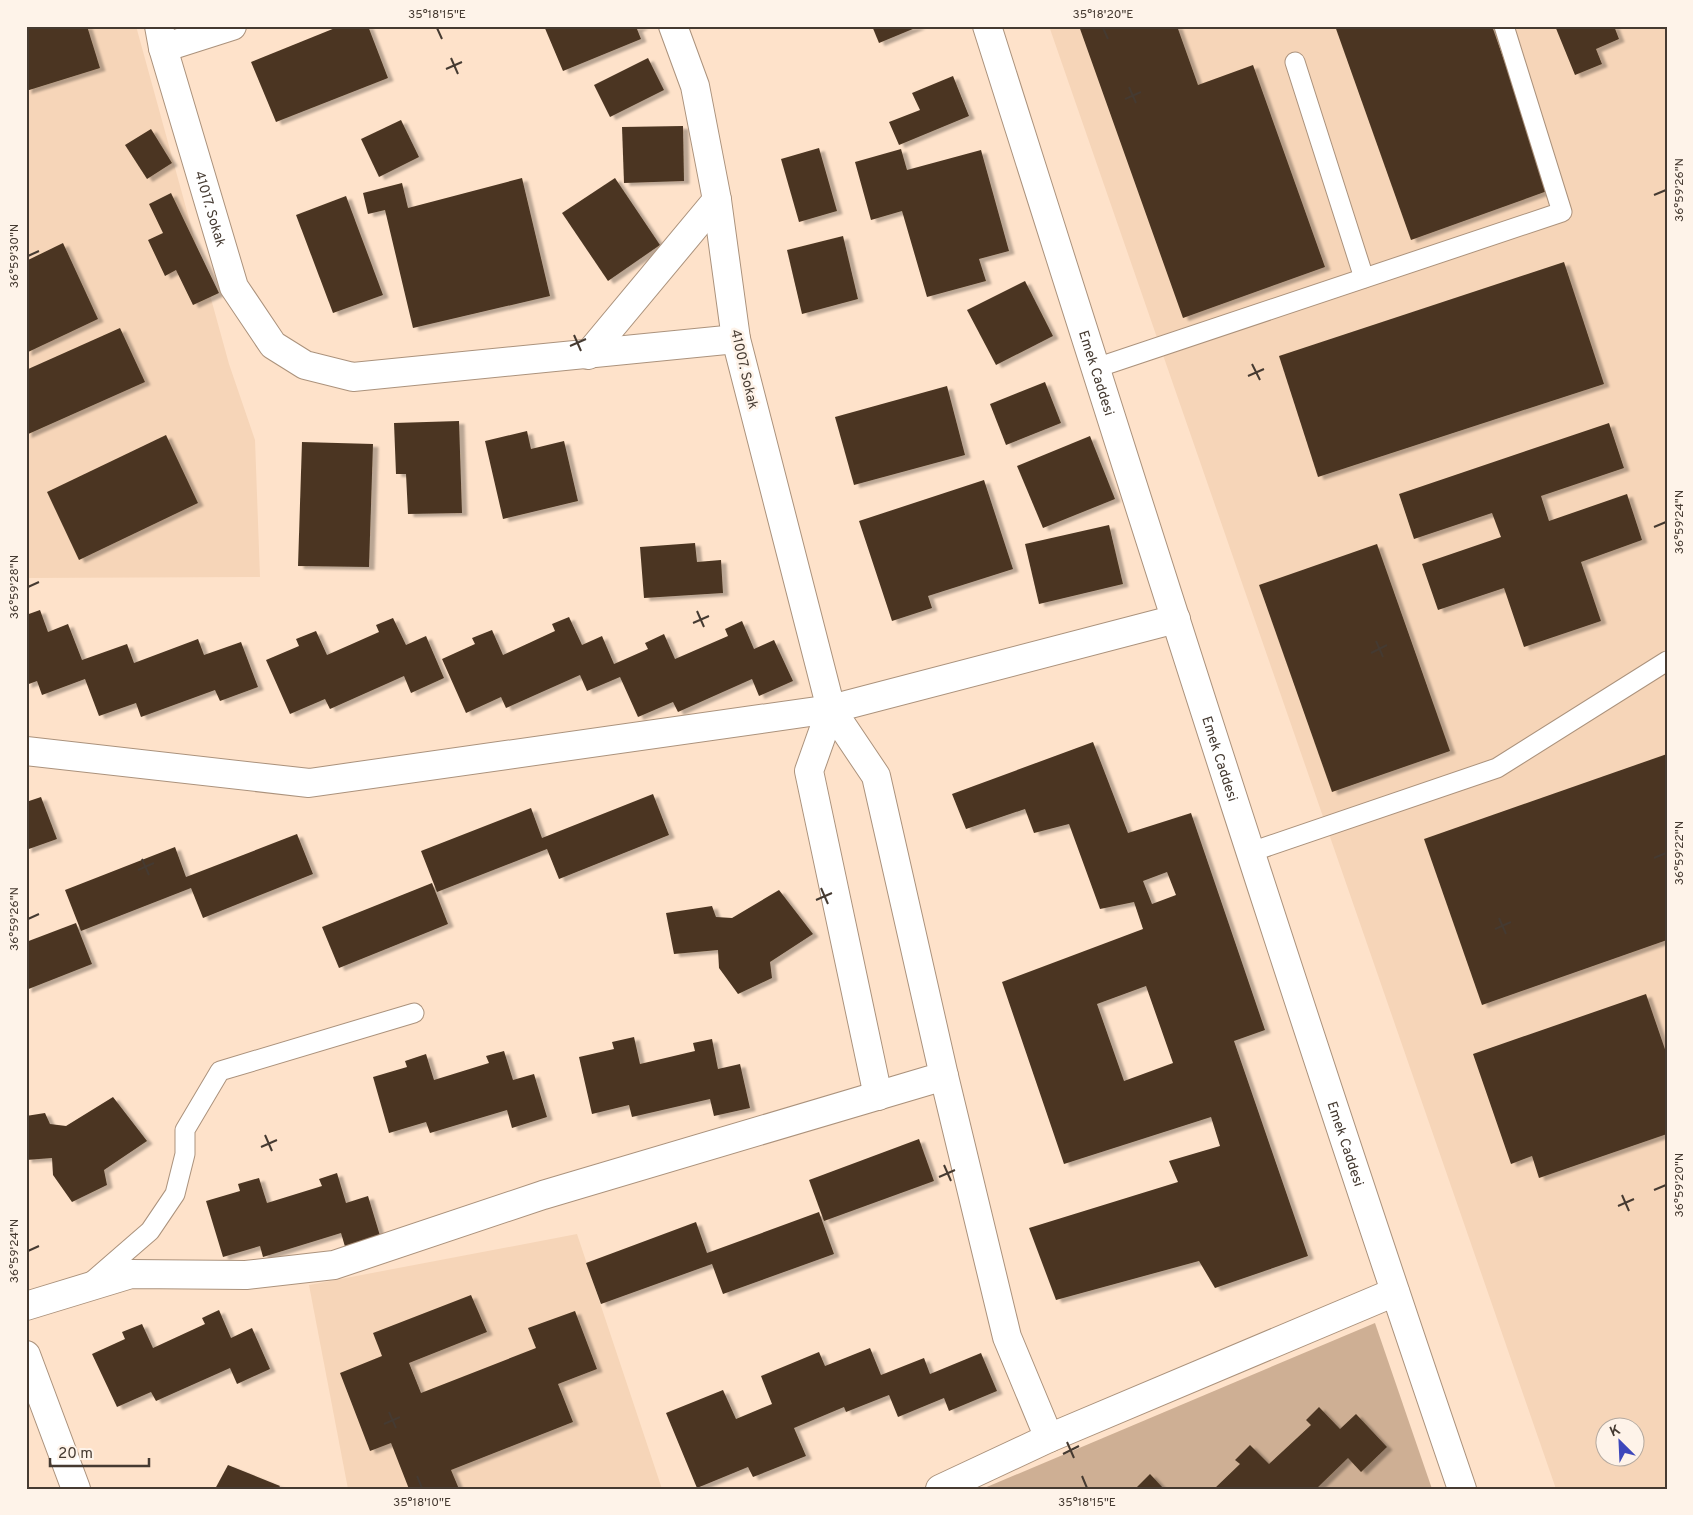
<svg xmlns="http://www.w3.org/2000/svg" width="1693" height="1515" viewBox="0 0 1693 1515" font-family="Overpass,sans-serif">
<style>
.built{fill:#f6d5b8;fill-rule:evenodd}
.green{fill:#ceaf94}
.building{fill:#4b3622;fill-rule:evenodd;filter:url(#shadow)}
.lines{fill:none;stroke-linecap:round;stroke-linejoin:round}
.service-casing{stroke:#ab927c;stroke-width:21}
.minor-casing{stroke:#ab927c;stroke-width:30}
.tertiary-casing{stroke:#ab927c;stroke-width:30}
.service{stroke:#fff;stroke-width:19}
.minor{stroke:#fff;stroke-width:28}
.tertiary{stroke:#fff;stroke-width:28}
.ticks{fill:none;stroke:#453a31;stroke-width:2}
.labels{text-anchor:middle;stroke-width:5;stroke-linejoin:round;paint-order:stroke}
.street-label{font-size:14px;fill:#453a31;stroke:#fef3e9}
.neatline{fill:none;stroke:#453a31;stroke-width:2}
.ticks-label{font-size:12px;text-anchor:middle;fill:#453a31}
</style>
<defs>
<filter id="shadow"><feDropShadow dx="5.5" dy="3" stdDeviation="1" flood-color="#0004"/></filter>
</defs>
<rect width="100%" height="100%" fill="#fee2ca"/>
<g class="built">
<polygon points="26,26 136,26 229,364 255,440 260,577 26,578"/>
<path d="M1049 26H1667V1489H1556ZM1606 1428H1636V1458H1606Z"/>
<polygon points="577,1234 662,1489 348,1489 309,1285"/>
</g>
<polygon class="green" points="1375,1323 1432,1489 982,1489"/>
<g class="building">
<polygon points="26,26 87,26 100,68 26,91"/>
<polygon points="340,26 368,26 388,78 276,122 251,62"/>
<polygon points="544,26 643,26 637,29 641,39 563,71"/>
<polygon points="872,26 920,26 879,43"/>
<polygon points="1079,26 1177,26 1198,85 1253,65 1325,267 1183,318"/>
<polygon points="1335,26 1492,26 1550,190 1411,240"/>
<polygon points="1555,26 1614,26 1619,39 1596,49 1602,64 1575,75"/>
<polygon points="648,58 664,90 610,117 594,85"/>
<polygon points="953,76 969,116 899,145 889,122 920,110 912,93"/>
<polygon points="401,120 419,157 379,177 361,139"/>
<polygon points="683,126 684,181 624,183 622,127"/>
<polygon points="151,129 172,163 147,179 125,145"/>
<polygon points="819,148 837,211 799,222 781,159"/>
<polygon points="901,149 907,170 981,150 1009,251 979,259 986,281 927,297 902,211 871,220 855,162"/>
<polygon points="522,178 550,296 413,328 385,210 368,214 363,193 402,183 408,208"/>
<polygon points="615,178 660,245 608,281 562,213"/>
<polygon points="171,193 219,293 193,305 176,270 165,276 148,240 163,233 149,204"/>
<polygon points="346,196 383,295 333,313 296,215"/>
<polygon points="843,236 858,299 802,314 787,250"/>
<polygon points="63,243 98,319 26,353 26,261"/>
<polygon points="1564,262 1604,384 1318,477 1279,356"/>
<polygon points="1025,281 1053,336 996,365 967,310"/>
<polygon points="120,328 145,382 26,435 26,370"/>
<polygon points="1045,382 1061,423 1006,445 990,404"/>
<polygon points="947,386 965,455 854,485 835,417"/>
<polygon points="459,421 462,513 408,514 406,474 396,474 394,423"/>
<polygon points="1609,423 1624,468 1541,496 1549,521 1627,494 1642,540 1581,562 1601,621 1524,647 1504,588 1438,610 1422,564 1501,537 1492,513 1414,539 1399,494"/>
<polygon points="527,431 531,449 564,441 578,501 503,519 485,441"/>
<polygon points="166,435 198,503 79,560 47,492"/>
<polygon points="1090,436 1115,499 1043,528 1017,466"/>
<polygon points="302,442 373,444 369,567 298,566"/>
<polygon points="984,480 1013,569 928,596 932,608 892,621 859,521"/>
<polygon points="1109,525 1123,584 1039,604 1025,544"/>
<polygon points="695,543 697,562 721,560 723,593 644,598 640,547"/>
<polygon points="1377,544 1450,751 1332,792 1259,585"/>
<polygon points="40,610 48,632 68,624 82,660 127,644 134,663 198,639 204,655 241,642 258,687 220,701 215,690 141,717 136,703 99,716 85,679 42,695 37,681 26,685 26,615"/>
<polygon points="569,617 582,645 602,636 614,664 648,649 645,643 664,634 675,659 728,636 725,629 742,621 754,649 774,640 793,681 759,696 752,679 678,712 673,702 638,717 620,677 587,691 580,675 506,708 501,697 466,713 442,659 475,644 472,638 492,630 503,655 555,631 552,624"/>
<polygon points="393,618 406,645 426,636 444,678 411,693 404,676 330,709 325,699 290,714 266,660 299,646 296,639 316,631 327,655 379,632 376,625"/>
<path d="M1093 742 1128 833 1191 813 1265 1030 1234 1041 1308 1256 1215 1288 1199 1261 1056 1300 1029 1228 1178 1182 1169 1161 1220 1146 1211 1117 1064 1164 1002 982 1143 929 1134 902 1100 909 1069 824 1034 833 1025 809 966 829 952 794ZM1167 872 1176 895 1152 904 1143 881ZM1146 986 1173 1063 1124 1081 1097 1004Z"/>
<polygon points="1667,754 1667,940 1482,1005 1424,839"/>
<polygon points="653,794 669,835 559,879 547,849 437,892 421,851 531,808 542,838"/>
<polygon points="41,797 57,839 26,850 26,802"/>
<polygon points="297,834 313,874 203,918 191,888 81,931 65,890 175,847 186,877"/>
<polygon points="432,883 448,924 339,968 322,927"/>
<polygon points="779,890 813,934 770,962 772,978 738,994 719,968 718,950 674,954 666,913 712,906 716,917 732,918"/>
<polygon points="76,923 92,964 26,990 26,942"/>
<polygon points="1646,994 1667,1055 1667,1134 1539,1178 1532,1156 1511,1164 1473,1054"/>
<polygon points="634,1037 640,1064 695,1051 693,1043 712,1039 718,1069 740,1064 750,1108 714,1116 710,1099 632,1117 629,1105 592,1114 579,1057 614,1049 612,1042"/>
<polygon points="504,1051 513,1080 534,1074 547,1117 512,1128 507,1110 430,1133 426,1122 389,1133 373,1077 407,1067 405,1061 426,1054 434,1080 489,1063 486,1056"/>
<polygon points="113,1097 147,1141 104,1170 107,1185 72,1202 53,1175 52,1158 26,1160 26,1116 45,1113 50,1124 66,1126"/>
<polygon points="919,1139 934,1181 824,1221 809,1180"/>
<polygon points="337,1173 346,1203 368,1196 381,1239 346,1250 341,1233 263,1257 260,1246 223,1257 206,1201 240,1191 238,1184 259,1178 267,1203 322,1186 319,1179"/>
<polygon points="819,1212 834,1254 723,1294 712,1264 601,1304 586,1263 696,1222 707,1253"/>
<polygon points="471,1295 487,1332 409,1363 421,1393 536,1348 528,1328 575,1311 597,1369 558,1384 573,1422 451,1470 459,1489 409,1489 391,1443 370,1451 340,1373 382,1356 373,1333"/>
<polygon points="219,1310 231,1338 252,1328 270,1369 237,1384 230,1368 156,1401 151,1392 117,1407 92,1354 125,1339 122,1332 142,1324 153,1348 205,1324 202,1318"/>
<polygon points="870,1348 881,1375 924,1358 930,1374 981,1353 997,1391 949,1411 944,1398 898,1417 889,1395 846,1412 844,1407 794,1428 806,1456 753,1477 748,1467 697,1488 666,1413 723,1390 736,1419 772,1404 761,1376 819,1352 825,1366"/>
<polygon points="1319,1407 1340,1429 1356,1414 1387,1447 1361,1472 1348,1458 1316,1489 1214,1489 1240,1464 1235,1460 1250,1445 1269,1464 1311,1425 1306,1420"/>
<polygon points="228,1465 280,1486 278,1489 215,1489"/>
<polygon points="1150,1474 1164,1489 1138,1489 1137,1487"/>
</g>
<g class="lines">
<g class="service-casing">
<g id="service">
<polyline points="1295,62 1364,278"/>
<polyline points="1096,368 1562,212 1504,26"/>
<polyline points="1251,852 1497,768 1667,661"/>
<polyline points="90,1283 150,1231 175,1194 185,1154 185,1130 220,1071 414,1013"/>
</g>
</g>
<g class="minor-casing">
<g id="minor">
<path id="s1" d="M159 26 163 48 234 287 273 345 305 365 353 377 736 339"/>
<polyline points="163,48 232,26"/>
<polyline points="588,355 717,200"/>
<polyline points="831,709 809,771 878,1096"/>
<polyline points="944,1076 1007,1337 1049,1438"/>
<polyline points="26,1306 131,1274 246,1275 334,1265 543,1195 944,1076 876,776 831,709 736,339 717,200 695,86 673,26"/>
</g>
</g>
<g class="tertiary-casing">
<g id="tertiary">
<path id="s2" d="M987 26C1142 515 1296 1004 1462 1489"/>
<polyline points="26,751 309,783 831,709 1176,619"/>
<polyline points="26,1355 76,1489"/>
<polyline points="940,1489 1049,1438 1395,1292"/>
</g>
</g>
<use href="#service" class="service"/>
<use href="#minor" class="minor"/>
<use href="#tertiary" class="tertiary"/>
</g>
<path class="ticks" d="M437 28 442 39M1103 28 1108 39M451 58 458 74M446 69 462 62M1129 87 1136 103M1125 99 1141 92M1654 195 1666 190M28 256 39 251M574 335 581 351M570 346 586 339M1252 364 1260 380M1248 376 1264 369M1654 527 1666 522M28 587 39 582M697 611 704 627M693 623 709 616M1376 641 1383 657M1371 653 1387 645M1654 858 1666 853M142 859 149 875M138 870 154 863M821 888 828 904M816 900 832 893M1499 918 1506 934M28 919 39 914M1495 929 1511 922M265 1135 272 1151M261 1147 277 1140M944 1165 951 1181M939 1177 955 1170M1654 1190 1666 1185M1622 1195 1629 1211M1618 1206 1634 1199M28 1251 39 1246M389 1412 396 1428M384 1424 400 1417M1067 1442 1074 1458M1063 1454 1079 1446M417 1476 422 1488M1082 1476 1087 1488"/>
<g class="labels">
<g class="street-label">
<text dy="5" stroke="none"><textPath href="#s1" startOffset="190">41017. Sokak</textPath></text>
<text transform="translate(745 369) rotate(77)" y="5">41007. Sokak</text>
<text dy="5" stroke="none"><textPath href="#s2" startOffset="364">Emek Caddesi</textPath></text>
<text dy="5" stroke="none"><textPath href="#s2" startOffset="769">Emek Caddesi</textPath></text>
<text dy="5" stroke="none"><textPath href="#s2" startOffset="1174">Emek Caddesi</textPath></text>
</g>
</g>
<rect width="1693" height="1515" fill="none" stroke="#fef3e9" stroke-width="55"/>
<g transform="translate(1620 1442) rotate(336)"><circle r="24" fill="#fef3e9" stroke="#b4a99f"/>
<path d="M0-4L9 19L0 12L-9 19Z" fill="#3d47bb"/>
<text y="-8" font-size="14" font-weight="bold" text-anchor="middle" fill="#453a31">K</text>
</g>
<path d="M50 1458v8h99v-8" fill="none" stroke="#453a31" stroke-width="2.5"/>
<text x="58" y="1458" font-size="15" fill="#453a31" stroke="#fef3e9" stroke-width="4" paint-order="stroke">20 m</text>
<rect x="28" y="28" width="1638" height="1460" class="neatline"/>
<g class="ticks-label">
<text x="437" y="18">35°18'15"E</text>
<text x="1103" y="18">35°18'20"E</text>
<text transform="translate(1679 190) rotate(-90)" y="4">36°59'26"N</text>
<text transform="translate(14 256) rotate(-90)" y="4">36°59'30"N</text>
<text transform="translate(1679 522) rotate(-90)" y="4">36°59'24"N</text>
<text transform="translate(14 587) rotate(-90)" y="4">36°59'28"N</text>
<text transform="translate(1679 853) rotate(-90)" y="4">36°59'22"N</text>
<text transform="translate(14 919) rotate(-90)" y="4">36°59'26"N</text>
<text transform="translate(1679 1185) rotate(-90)" y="4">36°59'20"N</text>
<text transform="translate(14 1251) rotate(-90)" y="4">36°59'24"N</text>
<text x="422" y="1506">35°18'10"E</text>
<text x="1087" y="1506">35°18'15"E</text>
</g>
</svg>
